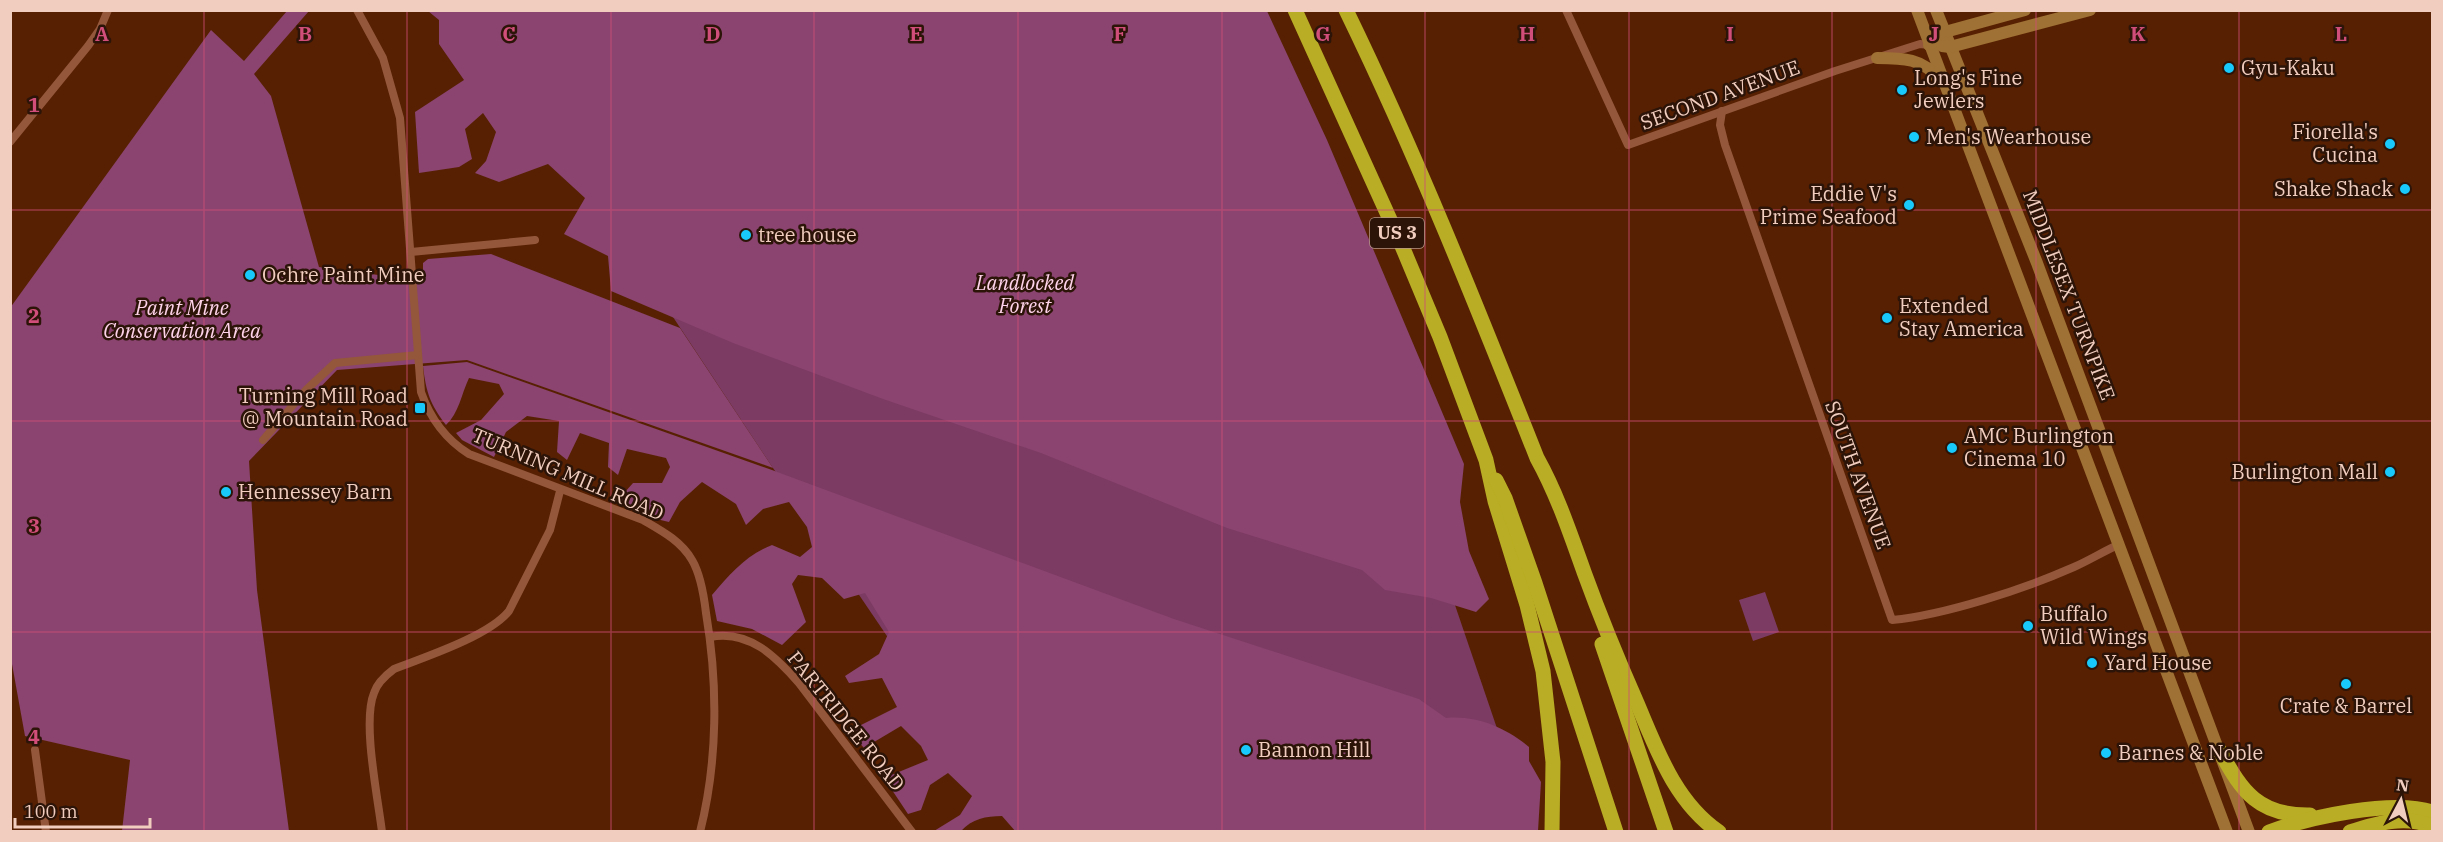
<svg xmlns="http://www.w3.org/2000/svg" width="2443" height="842" viewBox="0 0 2443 842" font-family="'IBM Plex Serif',serif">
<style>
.green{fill:#7c3b63}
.forest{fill:#8a446f}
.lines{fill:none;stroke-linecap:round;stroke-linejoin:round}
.street{stroke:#94573b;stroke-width:8}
.secondary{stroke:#9f7134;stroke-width:12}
.highway{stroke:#b8ad24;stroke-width:15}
.grid{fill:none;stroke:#d04e79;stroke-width:1.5;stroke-opacity:0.55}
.poi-dot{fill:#18cafc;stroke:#2c1408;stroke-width:2}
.labels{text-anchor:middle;stroke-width:5;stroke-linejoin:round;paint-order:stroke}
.shield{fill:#2c1408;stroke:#b59687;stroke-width:1.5}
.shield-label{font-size:18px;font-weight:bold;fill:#f0cdbe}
.poi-label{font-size:20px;fill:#f0cdbe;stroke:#2c1408;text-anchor:start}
.street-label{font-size:20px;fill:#f0cdbe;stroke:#2c1408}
.park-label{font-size:20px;font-style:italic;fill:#ffd4eb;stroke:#2c1408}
.grid-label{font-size:20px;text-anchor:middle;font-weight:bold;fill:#d04e79;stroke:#2c1408;stroke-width:5;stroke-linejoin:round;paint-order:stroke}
</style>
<rect width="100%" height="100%" fill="#572002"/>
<g class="green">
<polygon points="526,95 1427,523 1532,831 891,642 773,468"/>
<polygon points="1765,592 1779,632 1753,641 1739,600"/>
</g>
<g class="forest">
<polygon points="287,11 309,11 254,74 271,96 319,267 423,281 423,263 428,259 491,254 680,328 773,468 467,360 337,370 249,461 257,590 289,831 122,831 130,760 25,736 10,653 10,308 211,30 244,61"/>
<polygon points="428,11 1267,11 1327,140 1464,464 1460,502 1469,551 1489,599 1476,612 1431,598 1385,590 1362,570 1227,528 1041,453 883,399 733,343 611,291 608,256 564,234 585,198 548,164 499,182 475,173 486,161 496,132 483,113 465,129 472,159 459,167 419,173 415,112 464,80 439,44 439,20"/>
<path d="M467 362 772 470 1174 619 1419 699 1446 718C1477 715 1506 728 1529 747V761L1541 782 1538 831 1016 832 1002 816C986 816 972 819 961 831H934L960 815 972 796 948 773 930 785 921 810 908 814 884 778 928 760 921 746 901 726 864 748 849 731 897 707 882 678 849 683 845 676 879 654 889 632 865 593 844 599 822 578 798 575 792 584 806 622 782 645 752 629 717 621 712 595C730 574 746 555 772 545L800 557 812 547 807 527 789 502 763 509 746 525 736 504 702 482 680 502 669 522 644 516 617 501 633 483H662L670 467 666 458 627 449 618 475 608 467 609 443 580 433 567 460 557 452 559 421 527 416 506 432 494 457 462 440 456 433 481 420 504 394 499 384 469 378C461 395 459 413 446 425 430 404 426 392 423 366Z"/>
</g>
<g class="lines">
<g class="street">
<path d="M357 10 383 58 400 118 421 392C430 418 445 439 469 454L643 520C662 531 681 541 692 560 701 575 704 596 706 613 718 684 718 761 700 832"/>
<polyline points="1566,10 1628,145 1835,71 1920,44 1929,45"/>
<path d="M1722 111 1720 125 1725 145 1892 620C1945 615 2024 589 2074 567 2090 560 2104 551 2120 544"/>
<polyline points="10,142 88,46 100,29 108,10"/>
<polyline points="411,252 535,240"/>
<polyline points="263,440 306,390 335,363 418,355"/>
<path d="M710 637C749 629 776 657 799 683L912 832"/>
<polyline points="35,750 46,832"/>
<path d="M382 832C378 798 362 722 374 693 377 683 386 675 394 669 425 657 489 636 509 611L550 530 560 491"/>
</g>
<g class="secondary">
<polyline points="1917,10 2227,832"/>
<polyline points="1936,10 2037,263 2249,832"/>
<polyline points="1929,45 1945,32 2025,10"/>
<polyline points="1942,46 1950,47 2090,10"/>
<path d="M1877 58C1902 58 1924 58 1939 80"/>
</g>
<g class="highway">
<polyline points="1295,10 1402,246 1440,337 1486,460 1495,501 1527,605 1543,671 1553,762 1552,832"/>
<path d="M1346 10C1417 156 1477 307 1537 458 1557 494 1570 533 1584 572 1600 616 1618 660 1637 703 1657 750 1675 802 1719 832"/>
<polyline points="1496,480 1505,498 1535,583 1616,832"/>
<polyline points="1602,644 1666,832"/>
<path d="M2220 751C2242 792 2259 816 2310 815"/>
<path d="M2269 832C2310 817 2392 799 2432 812"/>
<path d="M2350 832C2378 823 2404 815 2432 826"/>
</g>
</g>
<path class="grid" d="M204 10V832M407 10V832M611 10V832M814 10V832M1018 10V832M1222 10V832M1425 10V832M1629 10V832M1832 10V832M2036 10V832M2239 10V832M10 210H2432M10 421H2432M10 632H2432"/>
<g class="poi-dot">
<circle cx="2229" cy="68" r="6"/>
<circle cx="1902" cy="90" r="6"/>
<circle cx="1914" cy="137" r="6"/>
<circle cx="2390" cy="144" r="6"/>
<circle cx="2405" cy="189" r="6"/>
<circle cx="1909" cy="205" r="6"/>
<circle cx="746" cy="235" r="6"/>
<circle cx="250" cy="275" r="6"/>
<circle cx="1887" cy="318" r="6"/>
<rect x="414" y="402" width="12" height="12" rx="3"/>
<circle cx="1952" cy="448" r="6"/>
<circle cx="2390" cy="472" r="6"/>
<circle cx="226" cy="492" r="6"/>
<circle cx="2028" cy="626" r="6"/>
<circle cx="2092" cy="663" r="6"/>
<circle cx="2346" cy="684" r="6"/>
<circle cx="1246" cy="750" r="6"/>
<circle cx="2106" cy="753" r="6"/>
</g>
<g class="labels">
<rect class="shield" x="1370" y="218" width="54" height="30" rx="4.5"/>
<g class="shield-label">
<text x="1397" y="239">US 3</text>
</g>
<g class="poi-label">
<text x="2241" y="75">Gyu-Kaku</text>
<text x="1914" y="85">Long's Fine<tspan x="1914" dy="23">Jewlers</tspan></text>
<text x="2378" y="139" text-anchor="end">Fiorella's<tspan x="2378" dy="23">Cucina</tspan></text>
<text x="1926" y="144">Men's Wearhouse</text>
<text x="2393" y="196" text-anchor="end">Shake Shack</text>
<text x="1897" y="201" text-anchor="end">Eddie V's<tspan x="1897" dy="23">Prime Seafood</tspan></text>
<text x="758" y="242">tree house</text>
<text x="262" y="282">Ochre Paint Mine</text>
<text x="1899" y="313">Extended<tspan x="1899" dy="23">Stay America</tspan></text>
<text x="408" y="403" text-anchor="end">Turning Mill Road<tspan x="408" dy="23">@ Mountain Road</tspan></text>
<text x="1964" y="443">AMC Burlington<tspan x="1964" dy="23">Cinema 10</tspan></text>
<text x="2378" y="479" text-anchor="end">Burlington Mall</text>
<text x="238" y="499">Hennessey Barn</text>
<text x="2040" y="621">Buffalo<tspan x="2040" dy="23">Wild Wings</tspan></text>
<text x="2104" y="670">Yard House</text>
<text x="2346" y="713" text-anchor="middle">Crate &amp; Barrel</text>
<text x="1258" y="757">Bannon Hill</text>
<text x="2118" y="760">Barnes &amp; Noble</text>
</g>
<g class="street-label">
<text transform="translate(1720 95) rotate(-20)" y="7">SECOND AVENUE</text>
<text transform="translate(2069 295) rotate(69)" y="7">MIDDLESEX TURNPIKE</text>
<text transform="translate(568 474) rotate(23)" y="7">TURNING MILL ROAD</text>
<text transform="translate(1858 475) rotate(70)" y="7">SOUTH AVENUE</text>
<text transform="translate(846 721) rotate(51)" y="7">PARTRIDGE ROAD</text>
</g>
<g class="park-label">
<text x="1025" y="290">Landlocked<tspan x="1025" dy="23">Forest</tspan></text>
<text x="182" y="315">Paint Mine<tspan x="182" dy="23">Conservation Area</tspan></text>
</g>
</g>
<g class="grid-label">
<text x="102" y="41">A</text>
<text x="305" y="41">B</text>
<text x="509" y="41">C</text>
<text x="713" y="41">D</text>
<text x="916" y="41">E</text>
<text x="1120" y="41">F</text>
<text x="1323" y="41">G</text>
<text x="1527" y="41">H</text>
<text x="1730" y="41">I</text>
<text x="1934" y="41">J</text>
<text x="2138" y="41">K</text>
<text x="2341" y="41">L</text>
<text x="34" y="112">1</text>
<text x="34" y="323">2</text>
<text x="34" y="533">3</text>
<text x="34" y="744">4</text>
</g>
<rect width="2443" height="842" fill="none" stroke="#f0cdbe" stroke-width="24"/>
<g transform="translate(2401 800) rotate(7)" stroke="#2c1408" stroke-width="4.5" paint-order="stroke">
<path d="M0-4.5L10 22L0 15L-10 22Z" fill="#f0cdbe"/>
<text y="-9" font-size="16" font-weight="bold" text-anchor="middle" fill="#f0cdbe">N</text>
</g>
<path d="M15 818v9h135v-9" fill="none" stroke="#f0cdbe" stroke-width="3"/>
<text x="24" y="818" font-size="18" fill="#f0cdbe" stroke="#2c1408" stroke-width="4.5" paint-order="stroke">100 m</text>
</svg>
